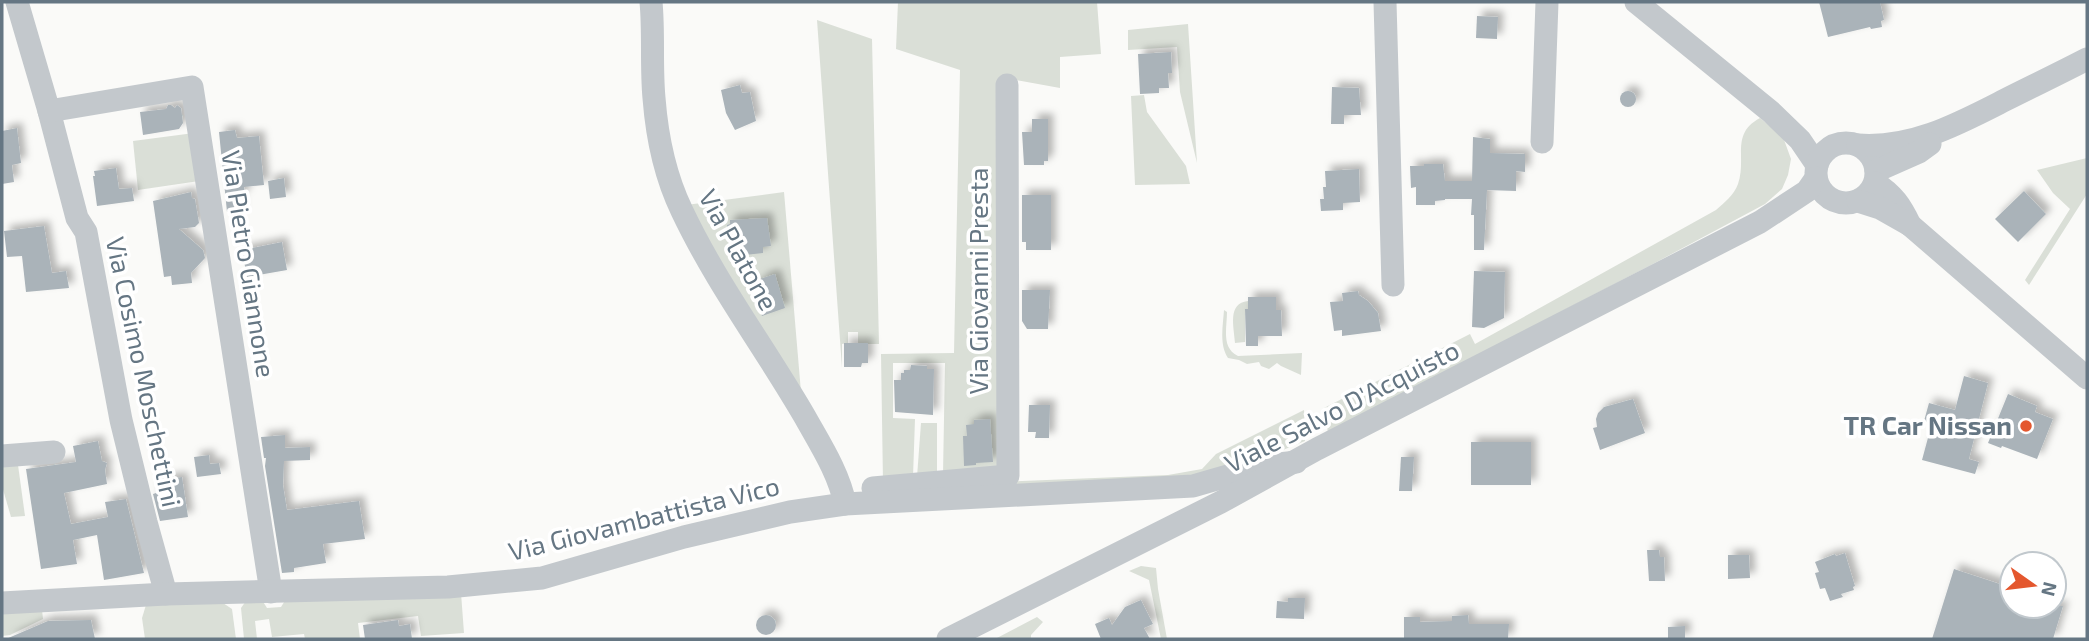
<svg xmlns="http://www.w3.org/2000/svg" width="2089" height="641" viewBox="0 0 2089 641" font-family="'Exo 2',sans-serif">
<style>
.green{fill:#dadfd7}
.building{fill:#aab3b9;filter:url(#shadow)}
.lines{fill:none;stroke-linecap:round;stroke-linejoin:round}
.minor{stroke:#c3c8cc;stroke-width:23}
.poi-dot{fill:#e4572e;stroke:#fff;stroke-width:2.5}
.labels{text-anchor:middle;stroke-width:7;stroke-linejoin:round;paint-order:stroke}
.street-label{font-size:26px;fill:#657683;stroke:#fff}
.poi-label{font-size:26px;font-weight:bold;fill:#657683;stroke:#fff;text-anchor:end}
</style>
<defs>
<filter id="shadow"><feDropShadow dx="5.5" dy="-5.5" stdDeviation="3.5" flood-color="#0004"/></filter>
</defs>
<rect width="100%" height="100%" fill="#fafaf8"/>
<g class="green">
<polygon points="898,2 1097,2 1101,54 1060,57 1060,88 1000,77 999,471 943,474 945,363 893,363 893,418 915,419 913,477 883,483 881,354 954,353 960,70 896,49"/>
<polygon points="817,20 872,39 879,344 858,344 858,332 848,332 848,343 842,344 842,368"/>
<polygon points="1188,24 1197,163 1180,92 1177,47 1128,50 1128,30"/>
<polygon points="1144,95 1147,112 1186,166 1190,184 1135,185 1131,96"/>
<path d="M1760 118 1783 137 1791 159 1788 175 1782 189 1765 204 1651 265 1328 433 1324 408 1470 334 1475 344 1716 210C1724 203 1734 195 1738 184 1747 158 1730 134 1760 118Z"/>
<polygon points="194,133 199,181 138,190 133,141"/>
<polygon points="2087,158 2087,194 2029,285 2025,280 2070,209 2053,193 2037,170"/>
<polygon points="784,192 801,392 686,205"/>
<path d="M1248 301V309H1245V342L1235 343C1234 327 1227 303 1248 301Z"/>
<path d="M1224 310 1227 312C1227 328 1221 348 1238 356L1302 353 1301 375 1281 366 1277 363 1269 369 1261 366 1259 362 1247 364 1239 360 1228 358C1219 345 1223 325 1224 310Z"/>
<polygon points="1304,410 1305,441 1261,459 1201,475 1117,482 920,487 999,482 1168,475 1202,469 1216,454"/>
<polygon points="921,423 937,423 937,474 917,477"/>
<polygon points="2,465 18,465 25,516 11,517 2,486"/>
<polygon points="1141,566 1156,568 1158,589 1167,639 1161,639 1149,580 1129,571"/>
<polygon points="461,593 464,633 421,636 418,616 358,623 360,639 305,639 304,634 272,637 269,619 255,621 257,639 244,639 241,608 246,601 262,600 267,608 281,607 286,599"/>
<polygon points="223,603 232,609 236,639 145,639 142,618 146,605"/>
<polygon points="42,610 43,619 10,635 2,636 2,613"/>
<polygon points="1037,617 1043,622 1031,635 1031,639 995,639"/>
</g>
<g class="building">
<polygon points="1819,2 1880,2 1884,20 1881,21 1882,27 1871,29 1870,27 1828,37"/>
<polygon points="1477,16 1498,17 1497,39 1476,38"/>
<polygon points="1171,52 1172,73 1168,73 1169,88 1159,88 1159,93 1140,94 1138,54"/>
<polygon points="740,85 742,93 750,92 756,121 735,130 726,113 721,90"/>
<polygon points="1332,87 1359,88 1361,115 1344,115 1344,124 1331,124"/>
<circle cx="1628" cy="99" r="8"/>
<polygon points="168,105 171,105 175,108 177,105 181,108 183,123 179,129 143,135 140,112 166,109"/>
<polygon points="1032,119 1048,119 1048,161 1044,161 1044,165 1024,165 1022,132 1032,132"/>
<polygon points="17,128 21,163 12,165 14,182 2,184 2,131"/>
<polygon points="235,130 237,138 259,136 264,185 244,187 245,195 238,196 240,211 227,212 219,132"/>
<polygon points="1473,137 1490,139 1490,153 1525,154 1525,172 1516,171 1516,191 1487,190 1484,250 1474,250 1474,215 1471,215 1472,199 1445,199 1445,200 1435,201 1435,205 1416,205 1416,187 1411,188 1410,166 1424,166 1424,164 1443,164 1445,181 1472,181"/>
<polygon points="116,168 119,189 132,188 134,201 97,206 93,176 95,176 94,171"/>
<polygon points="1359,169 1360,202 1343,203 1343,210 1321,211 1320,199 1324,199 1323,187 1326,187 1325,171"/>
<polygon points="284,178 286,197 270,199 268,181"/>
<polygon points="2024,191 2046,214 2018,242 1995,219"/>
<polygon points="191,192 192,198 195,199 199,223 195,227 179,229 203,250 205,258 191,273 192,283 172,285 171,276 164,277 153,201"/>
<polygon points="1022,195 1051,195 1051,250 1026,250 1026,242 1022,242"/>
<polygon points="767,218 771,246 763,247 763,253 736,256 734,240 729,241 727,225 730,224 730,220"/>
<polygon points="44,226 52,273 66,271 69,288 26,292 22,256 7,257 4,231"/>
<polygon points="282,242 287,270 247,277 242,250"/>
<polygon points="1474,271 1505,272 1504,318 1484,328 1472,327"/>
<polygon points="775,274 785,308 762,316 751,286 762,282 760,279"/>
<polygon points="1022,290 1050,290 1048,329 1027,329 1022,321"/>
<polygon points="1358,291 1359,295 1368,301 1378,313 1381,331 1342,336 1342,330 1334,331 1330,302 1343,301 1342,293"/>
<polygon points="1248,297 1276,297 1276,310 1281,310 1282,336 1258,336 1258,346 1246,346 1245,309 1248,309"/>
<polygon points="844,343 868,343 868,363 862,363 861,367 844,367"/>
<polygon points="911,365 927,366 927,369 934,369 933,415 895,412 894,380 901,380 901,373 904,373 904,370 910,370"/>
<polygon points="1964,376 1988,383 1969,459 1979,462 1975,474 1922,460 1932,423 1924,421 1929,403 1955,410"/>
<polygon points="2008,394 2037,406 2035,412 2053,419 2037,459 2002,446 2001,448 1988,443"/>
<polygon points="1633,399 1645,433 1600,450 1593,428 1597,427 1596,419 1598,413 1604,407"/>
<polygon points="1029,405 1050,405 1049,438 1035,438 1036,432 1028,432"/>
<polygon points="990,419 993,462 976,463 976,465 964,466 963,436 967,436 966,425 974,424 974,420"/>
<polygon points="285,435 285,448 310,447 310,460 284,461 283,485 287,510 359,501 365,539 323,544 326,563 294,568 294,572 282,573 265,466 266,458 264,458 261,437"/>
<polygon points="98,441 102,461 107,463 105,470 107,484 64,493 71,524 108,517 105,502 126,499 144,573 104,580 97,535 73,540 77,564 41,569 26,469 76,462 73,446"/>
<rect x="1471" y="442" width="60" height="43"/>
<polygon points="209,455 210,464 219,463 221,474 197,477 194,457"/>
<polygon points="1401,457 1414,457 1412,491 1399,491"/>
<polygon points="182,477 188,517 160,521 153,494 156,493 155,481"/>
<polygon points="1647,550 1659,550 1660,557 1664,557 1665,581 1649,581"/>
<polygon points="1845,553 1855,586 1853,587 1854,590 1841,594 1843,597 1830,601 1825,588 1820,589 1815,573 1819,572 1815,562 1835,554 1836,556"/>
<polygon points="1728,555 1749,555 1750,578 1728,579"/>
<polygon points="1954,569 2012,588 2012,606 2063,606 2053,639 1932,639"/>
<polygon points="1288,598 1305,598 1304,619 1276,618 1277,601 1288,602"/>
<polygon points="1141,600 1153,624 1144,628 1150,639 1101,639 1095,624 1109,618 1112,625 1125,607"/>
<circle cx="766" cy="625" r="10"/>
<polygon points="1468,615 1469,624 1509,624 1508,639 1404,639 1404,617 1420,617 1420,622 1452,621 1452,616"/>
<polygon points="91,620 95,639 6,639 48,621"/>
<polygon points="398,620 399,626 410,624 412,639 365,639 363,625"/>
<polygon points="1685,626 1685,639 1668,639 1668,627"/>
</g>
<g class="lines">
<g class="minor">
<polyline points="17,2 49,111 77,218 86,232 121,420 146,522 166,594"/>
<path d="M651 2C654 34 651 66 654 98 657 137 665 176 682 211 716 283 765 348 805 417 820 444 839 473 845 504"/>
<polyline points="1385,2 1393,285"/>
<polyline points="1636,2 1771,112 1800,140 1817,165"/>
<polyline points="49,111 192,87 271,592"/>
<polyline points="1542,142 1547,2"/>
<circle cx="1846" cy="173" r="30"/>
<path d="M1858 145C1912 149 1958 124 2005 100 2033 86 2060 73 2087 59"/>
<polyline points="1876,171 1919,152 1930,144"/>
<path d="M1875 183C1893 194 1901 206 1910 225"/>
<polyline points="1858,201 1880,208 1910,225 2087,378"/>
<polyline points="2,456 54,452"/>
<polyline points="873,488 1008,476 1007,85"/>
<polyline points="2,603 166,594 448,587 542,578 684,537 790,512 845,504 1193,486 1262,466 1296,462"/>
<polyline points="948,639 1221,502 1317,449 1760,222 1807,191 1816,178"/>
</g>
</g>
<circle class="poi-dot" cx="2026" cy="426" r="7"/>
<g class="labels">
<g class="street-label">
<text transform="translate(738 250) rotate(61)" y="9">Via Platone</text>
<text transform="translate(248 264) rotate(81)" y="9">Via Pietro Giannone</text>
<text transform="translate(979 281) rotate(-90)" y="9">Via Giovanni Presta</text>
<text transform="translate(143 372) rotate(78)" y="9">Via Cosimo Moschettini</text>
<text transform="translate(1342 407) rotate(-27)" y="9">Viale Salvo D'Acquisto</text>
<text transform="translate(644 519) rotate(-14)" y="9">Via Giovambattista Vico</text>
</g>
<g class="poi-label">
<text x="2012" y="435">TR Car Nissan</text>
</g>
</g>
<rect width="2089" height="641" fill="none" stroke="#657683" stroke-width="7"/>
<g transform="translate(2033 585) rotate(104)"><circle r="33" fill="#ffffff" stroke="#c1c8cd" stroke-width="2"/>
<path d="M0-5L12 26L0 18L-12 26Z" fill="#e4572e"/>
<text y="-10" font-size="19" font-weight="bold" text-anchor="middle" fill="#657683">N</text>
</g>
</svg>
